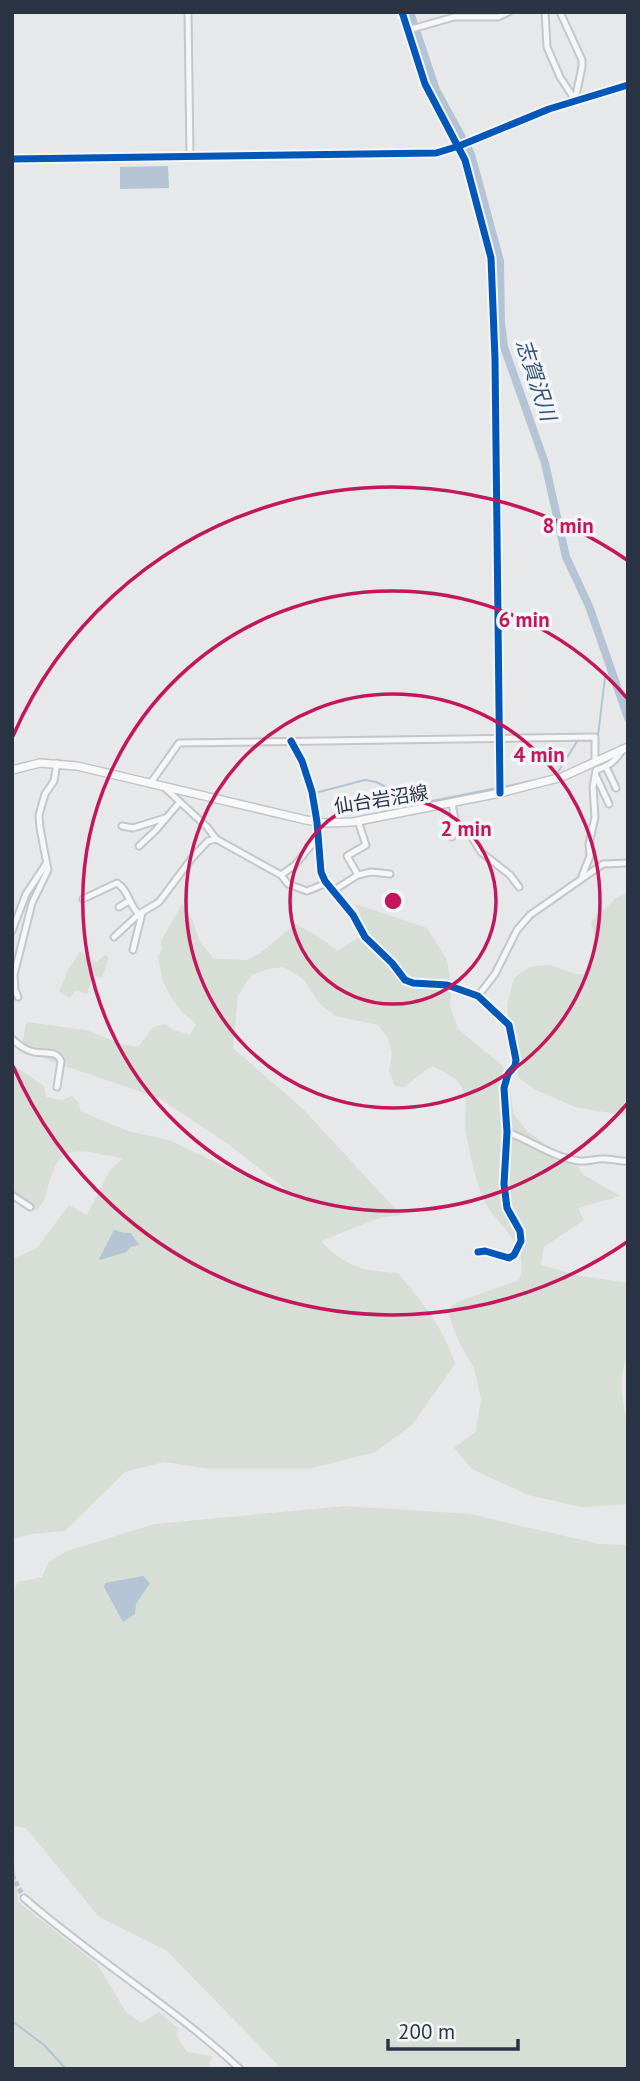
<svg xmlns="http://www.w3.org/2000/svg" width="640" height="2081" viewBox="0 0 640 2081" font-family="'PT Sans','Noto Sans JP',sans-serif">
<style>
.green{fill:#d6ded6}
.water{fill:#b4c4d5}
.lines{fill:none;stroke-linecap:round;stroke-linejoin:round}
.stream{stroke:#b4c4d5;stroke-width:2}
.river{stroke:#b4c4d5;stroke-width:8}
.minor-tunnel{stroke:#c1c4c9;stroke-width:5;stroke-dasharray:5 2.5;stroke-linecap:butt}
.minor-casing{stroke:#c4c6c8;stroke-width:9}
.major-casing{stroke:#c2c5c8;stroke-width:10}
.minor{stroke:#f5f6f7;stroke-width:5}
.major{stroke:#f8f8f8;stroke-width:7}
.cycleway-casing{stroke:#f4f6f9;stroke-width:11}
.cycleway{stroke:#0057b8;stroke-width:7}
.ring{fill:none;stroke:#c2185b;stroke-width:3.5}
.labels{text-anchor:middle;stroke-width:7;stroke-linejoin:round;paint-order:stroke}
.street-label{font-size:19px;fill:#2b3445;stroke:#f4f6f9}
.water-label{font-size:21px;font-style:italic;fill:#34527a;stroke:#f4f6f9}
.centre{fill:#c2185b;stroke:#f4f6f9;stroke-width:3.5}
.ring-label{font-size:21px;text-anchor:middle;font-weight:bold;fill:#c2185b;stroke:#f4f6f9;stroke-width:7;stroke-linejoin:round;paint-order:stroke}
</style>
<rect width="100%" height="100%" fill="#e6e8ea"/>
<g class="green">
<path d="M628 893V1116L575 1107 534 1089 519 1078 513 1063 507 1005 514 978 529 967 550 965 576 974H587C599 954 597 944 591 922L616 898Z"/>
<path d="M182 904 192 919 200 942 214 959 247 960 259 954 296 924 319 937 338 951 367 932 355 904 427 928 447 960 451 990 450 1007 458 1029 503 1066 510 1086 513 1113 527 1131 548 1146 570 1157 584 1175 620 1196 578 1208 584 1220 544 1247 541 1265 576 1275 628 1283V1356C614 1381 627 1411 628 1438 628 1460 628 1482 628 1504L581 1507 528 1495 472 1469 454 1448 476 1431 481 1399 474 1368 459 1342 447 1311 457 1302 519 1280C530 1250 506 1232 489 1209 477 1191 468 1148 465 1126 464 1116 468 1103 464 1093 460 1078 445 1072 432 1066L419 1075 405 1087 395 1086 389 1071 392 1053 388 1038 378 1025 335 1016 320 1004 303 979 284 967 268 969 252 975 238 995 233 1048 302 1108 401 1215 379 1218 321 1241C345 1267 363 1271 398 1273 421 1301 444 1328 455 1364L412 1425 375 1452 309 1469H211L164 1462 125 1472 65 1531 31 1534 12 1540V1259L37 1248 69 1205 87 1215 110 1170 122 1159C114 1156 104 1155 95 1153 63 1148 57 1156 48 1186 45 1197 44 1203 36 1211L12 1192V1064L44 1086 46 1097 62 1100 72 1096 79 1103 80 1111 128 1131 171 1141 259 1183 287 1190 228 1144 159 1098 53 1062 22 1049 26 1022 86 1030 121 1044 138 1047 153 1027 165 1024 173 1030 190 1035 196 1024 181 1011 169 994 162 978 158 957 162 949 161 941Z"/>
<polygon points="80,952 96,962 105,955 109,958 102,978 93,975 87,994 75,990 70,998 59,992 69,968"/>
<polygon points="345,1506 470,1514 599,1544 628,1545 628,2069 282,2069 167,1951 99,1917 26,1828 12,1826 12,1594 18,1582 42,1577 49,1562 67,1551 155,1524"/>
<polygon points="12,1837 18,1902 97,1964 126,2012 141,2023 159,2012 178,2028 177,2037 187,2052 213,2056 207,2069 159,2069 155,2067 152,2069 12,2069"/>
</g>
<g class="water">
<polygon points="168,166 169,188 120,189 120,167"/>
<polygon points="114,1230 124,1233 131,1233 139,1245 131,1247 126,1252 100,1260 99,1259"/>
<polygon points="143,1576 150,1583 136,1604 135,1614 123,1622 104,1587 105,1583"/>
</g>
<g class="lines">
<g class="stream">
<polyline points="488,12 488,13"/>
<polyline points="609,674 613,674"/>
<polyline points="598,736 605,677"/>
<polyline points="544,778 556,775 578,740"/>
<polyline points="503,787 535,780"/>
<polyline points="315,793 365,780 376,782 388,788 399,799 425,802"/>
<polyline points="432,801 497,788"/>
<polyline points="320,828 321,832"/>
<polyline points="321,837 324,857"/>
<polyline points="12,2021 44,2045 66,2069"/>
</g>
<polyline class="river" points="410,12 436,90 471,154 500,261 501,323 504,347 545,463 566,557 589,606 628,718"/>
<polyline class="minor-tunnel" points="12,1875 24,1898"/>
<g class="minor-casing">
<g id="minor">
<polyline points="188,12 190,157"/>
<polyline points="402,12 425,84 465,160 491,258 495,359 500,793"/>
<polyline points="545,12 547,47 560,77 575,100"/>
<polyline points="560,12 582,60 582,67 575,100"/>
<polyline points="408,30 454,17 498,17 509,12"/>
<polyline points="12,159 436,153 459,146 549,109 628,85"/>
<polyline points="291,741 302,761 312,792 317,822 321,872 325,881 353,915 365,937 392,963 405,980 413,983 447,985 478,996 509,1025 516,1060 515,1066 508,1074 504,1088 507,1132 504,1184 507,1208 520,1231 521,1241 514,1255 509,1258 485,1251 478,1252"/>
<polyline points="606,767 616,788"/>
<polyline points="596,776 609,804"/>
<polyline points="150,784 179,743 595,737 595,761"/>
<polyline points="165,788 207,827 216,839 281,875 295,865 319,836"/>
<polyline points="452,803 456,826 452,837"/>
<polyline points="122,826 133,828 165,818"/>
<polyline points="456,826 466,828 481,852 510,875 519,887"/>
<polyline points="139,846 156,830 179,803"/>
<polyline points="281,875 288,884 307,891 327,883"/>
<polyline points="358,875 371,872 390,874"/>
<path d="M582 876 590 856 589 844 595 817 593 787 596 770C607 767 617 760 622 750"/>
<polyline points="334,890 358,875 347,856 366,845 358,821"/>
<path d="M83 899 117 883C129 890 129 906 139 914L159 902 192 858 208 841 216 839"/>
<polyline points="119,907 129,901"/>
<polyline points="12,931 26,894 46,864"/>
<polyline points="114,937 139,914"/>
<polyline points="133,950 142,913"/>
<polyline points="478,996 495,974 517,930 530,915 603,864 628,863"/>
<polyline points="18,997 15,990 14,975 32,903 48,870 40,828 39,815 45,794 54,781 57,763"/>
<path d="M12 1039C19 1045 25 1050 34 1052 45 1054 56 1050 61 1061L57 1087"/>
<path d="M507 1132C532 1141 552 1157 579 1161 588 1162 597 1158 606 1159 614 1159 620 1162 628 1161"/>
<polyline points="12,1195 30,1207"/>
<path d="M24 1898C93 1958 172 2006 240 2069"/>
</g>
</g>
<g class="major-casing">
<polyline id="major" points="12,770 40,763 77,766 306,820 325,823 353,822 500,793 562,777 628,747"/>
</g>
<use href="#minor" class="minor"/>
<use href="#major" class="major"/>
<g class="cycleway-casing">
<g id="cycleway">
<polyline points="402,12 425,84 465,160 491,258 495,359 500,793"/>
<polyline points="12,159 436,153 459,146 549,109 628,85"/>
<polyline points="291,741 302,761 312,792 317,822 321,872 325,881 353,915 365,937 392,963 405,980 413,983 447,985 478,996 509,1025 516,1060 515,1066 508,1074 504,1088 507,1132 504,1184 507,1208 520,1231 521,1241 514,1255 509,1258 485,1251 478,1252"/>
</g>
</g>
<use href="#cycleway" class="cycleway"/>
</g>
<g class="ring">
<circle cx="393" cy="901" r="103"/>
<circle cx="393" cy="901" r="207"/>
<path d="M627 1104A310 310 0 1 1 627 698"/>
<path d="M627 1242A414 414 0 0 1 13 1066M13 736A414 414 0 0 1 627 560"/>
</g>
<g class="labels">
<g class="street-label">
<text transform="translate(381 799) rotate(-9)" y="7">仙台岩沼線</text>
</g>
<g class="water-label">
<text transform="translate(536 380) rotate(72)" y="7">志賀沢川</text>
</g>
</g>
<circle cx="393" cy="901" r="10" class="centre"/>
<g class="ring-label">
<text x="568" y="533">8 min</text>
<text x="524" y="627">6 min</text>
<text x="539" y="762">4 min</text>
<text x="466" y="836">2 min</text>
</g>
<rect width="640" height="2081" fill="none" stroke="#2b3445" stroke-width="28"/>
<path d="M388 2039v10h130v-10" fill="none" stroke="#2b3445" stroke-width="3.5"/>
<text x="398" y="2039" font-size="21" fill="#2b3445" stroke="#f4f6f9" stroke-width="5" paint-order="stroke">200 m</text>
</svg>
